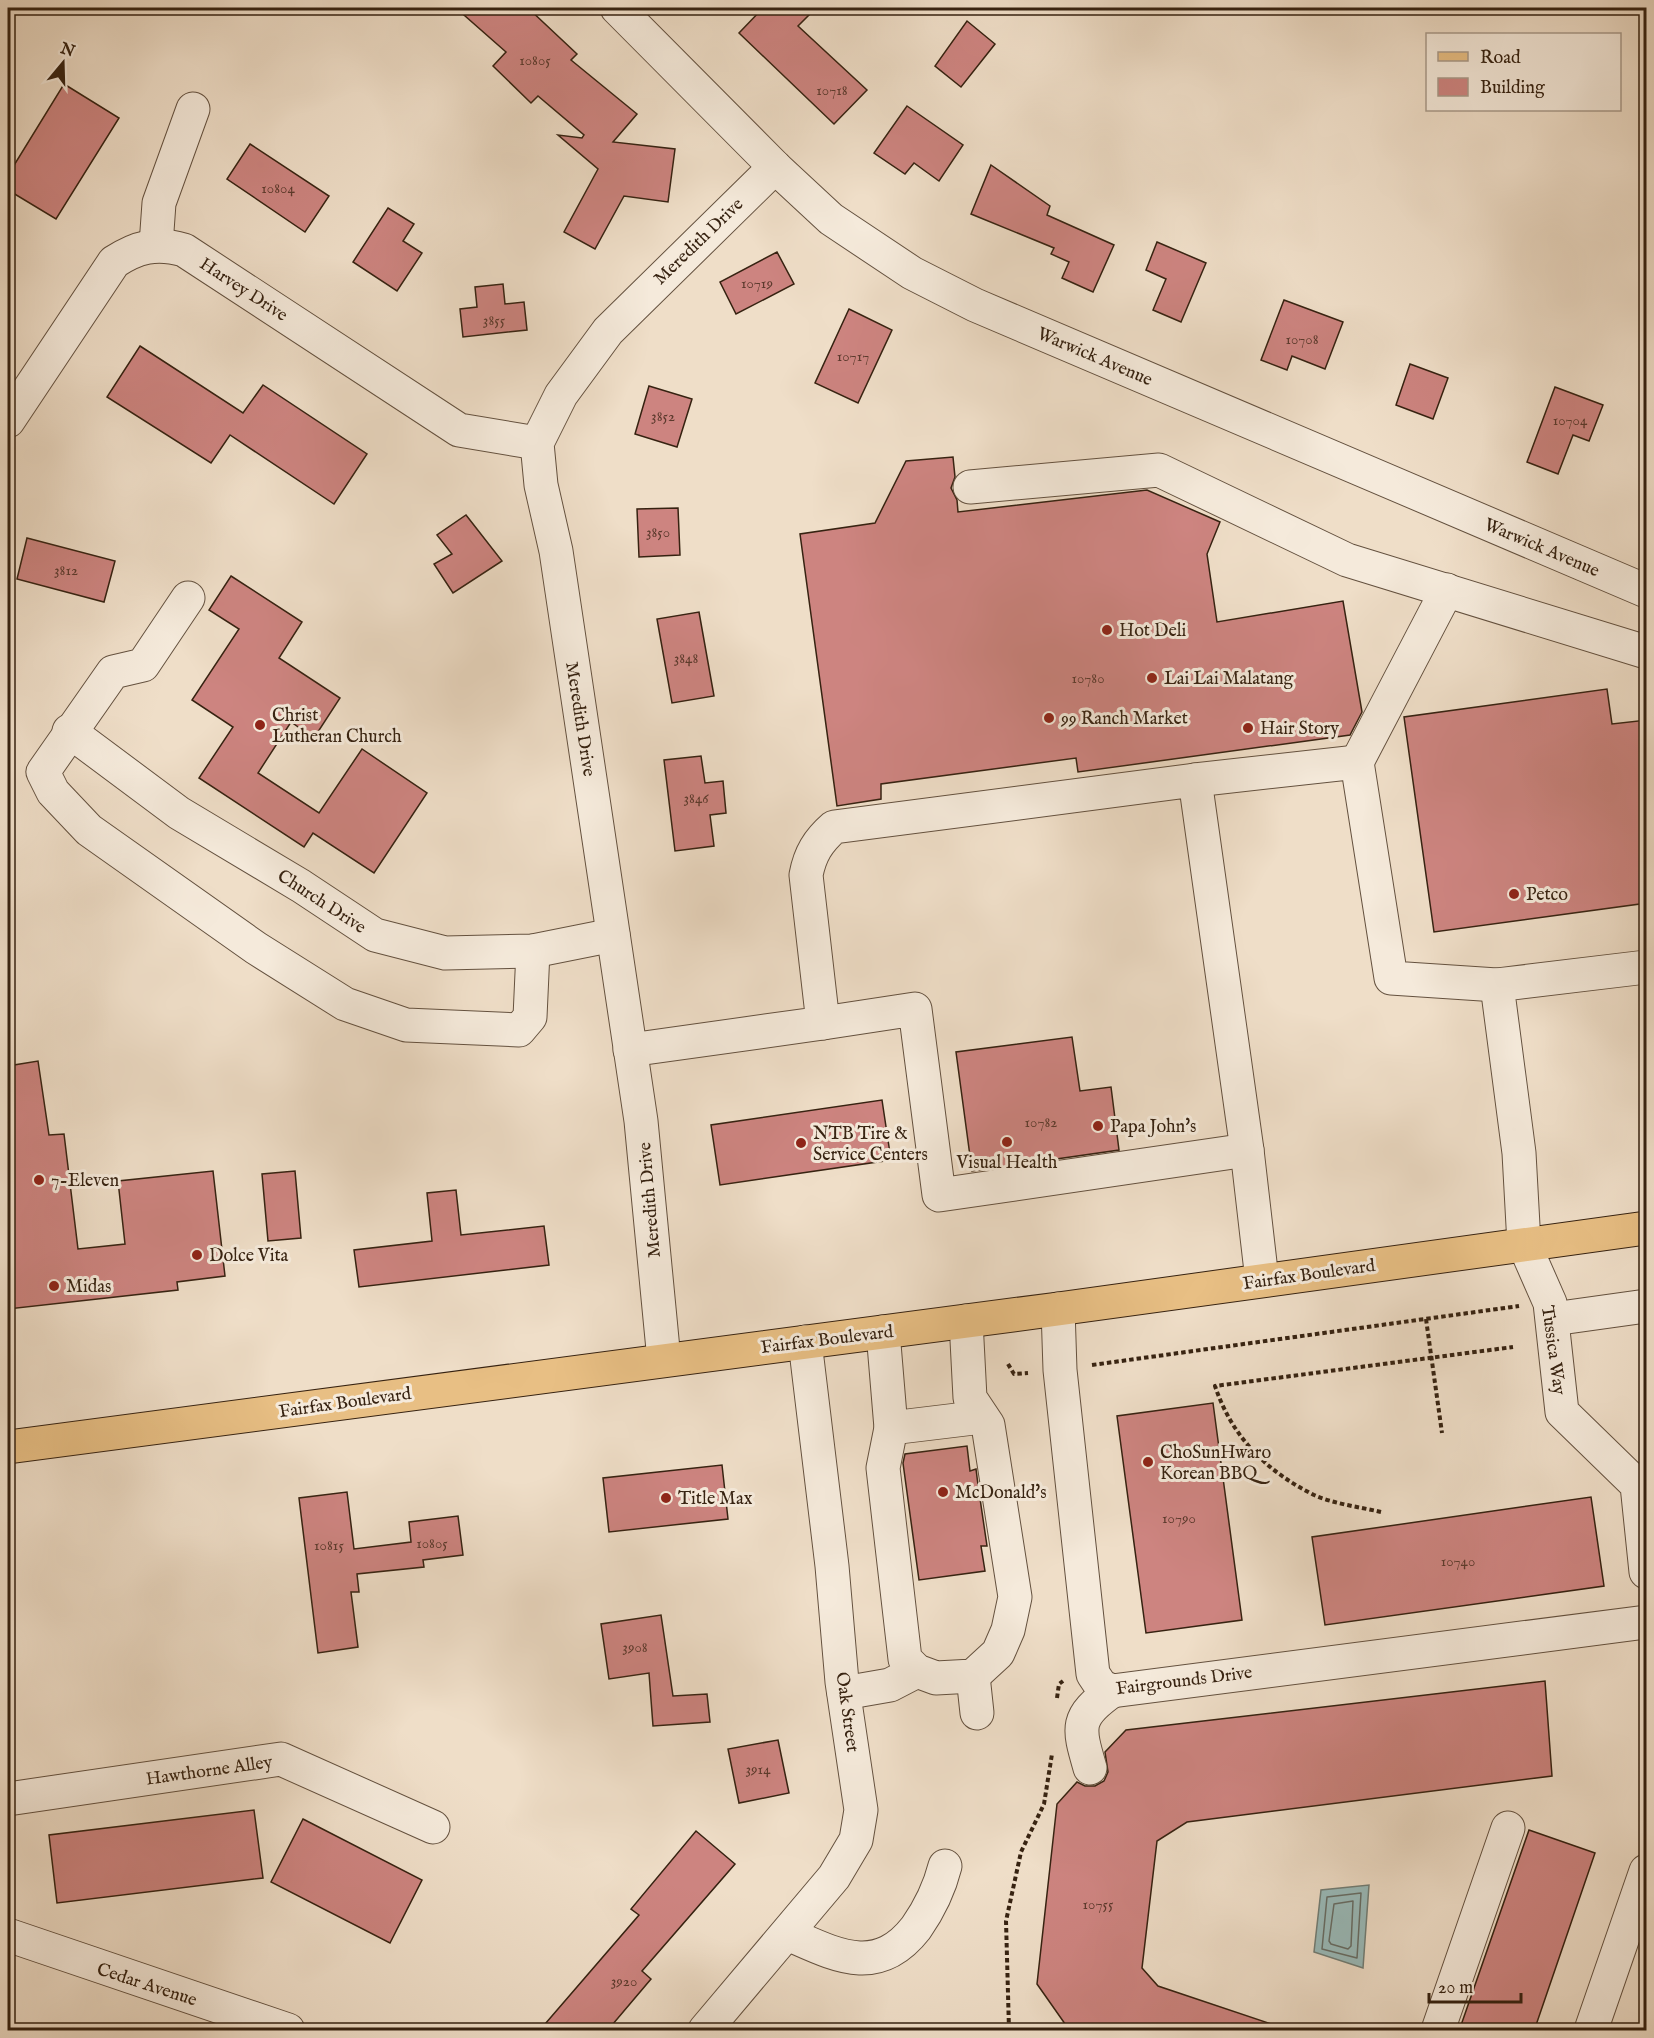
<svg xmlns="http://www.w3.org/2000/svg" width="1654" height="2038" viewBox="0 0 1654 2038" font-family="'IM FELL English',serif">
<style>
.water{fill:#9abbba;stroke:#727e76;stroke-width:1.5}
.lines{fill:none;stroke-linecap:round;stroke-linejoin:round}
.shore{stroke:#686e66;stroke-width:1.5}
.building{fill:#cd8480;stroke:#362211;stroke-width:1.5}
.minor-casing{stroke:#64513f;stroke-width:35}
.major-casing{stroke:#362211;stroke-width:35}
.path{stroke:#362211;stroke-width:4;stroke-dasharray:4.5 3;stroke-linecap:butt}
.minor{stroke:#f5eadb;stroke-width:33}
.major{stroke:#e8bf84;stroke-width:33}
.poi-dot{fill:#8f2418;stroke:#f5eadb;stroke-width:2}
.labels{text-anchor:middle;stroke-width:6;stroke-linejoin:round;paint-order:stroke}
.number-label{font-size:15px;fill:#5c3a2d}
.street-label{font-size:18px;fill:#362211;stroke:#f5eadb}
.poi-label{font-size:18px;fill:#362211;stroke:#f5eadb;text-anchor:start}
</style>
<rect width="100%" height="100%" fill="#efdec8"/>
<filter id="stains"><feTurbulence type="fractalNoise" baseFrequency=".00333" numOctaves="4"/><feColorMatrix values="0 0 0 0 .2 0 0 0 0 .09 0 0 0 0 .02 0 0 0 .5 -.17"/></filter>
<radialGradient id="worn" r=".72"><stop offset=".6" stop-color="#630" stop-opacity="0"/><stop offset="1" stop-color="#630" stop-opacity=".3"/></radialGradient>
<polygon class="water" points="1369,1885 1363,1968 1314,1952 1321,1890"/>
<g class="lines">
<g class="shore">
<polygon points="1361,1893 1357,1958 1322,1949 1327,1897"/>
<polygon points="1353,1901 1351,1946 1348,1949 1331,1944 1329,1941 1334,1904"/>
</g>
</g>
<g class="building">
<polygon points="456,8 528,8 577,54 571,60 637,114 613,142 675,149 668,202 624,196 595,249 564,232 598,169 558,135 582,138 584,135 538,96 531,103 493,66 506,52"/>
<polygon points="763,8 816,8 798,26 867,90 834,124 739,33"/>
<polygon points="967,21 995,44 961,87 935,66"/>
<polygon points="64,84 119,118 56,219 8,190 8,175"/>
<polygon points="907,106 963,145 939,181 914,163 905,174 874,153"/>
<polygon points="250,144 329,196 305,232 227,179"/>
<polygon points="991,165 1050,206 1047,215 1114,245 1093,292 1062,278 1069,262 1051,254 1054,248 971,214"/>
<polygon points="388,208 414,224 403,241 422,253 397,291 353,262"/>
<polygon points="1157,242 1206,263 1181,322 1153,310 1166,279 1146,270"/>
<polygon points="777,252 794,284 736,314 720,282"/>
<polygon points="503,284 505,304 524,302 527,330 463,337 460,309 477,307 475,287"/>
<polygon points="1284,300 1343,322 1325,369 1292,356 1287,370 1261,360"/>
<polygon points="849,309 892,330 858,403 815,383"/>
<polygon points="140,346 243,413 263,385 367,454 334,504 230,435 211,463 107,397"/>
<polygon points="1410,364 1448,378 1433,419 1396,405"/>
<polygon points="649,386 692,399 677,447 635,434"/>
<polygon points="1555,387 1603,405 1589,441 1573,435 1558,474 1527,462"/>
<polygon points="953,457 955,477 951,488 957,500 958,512 1147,490 1220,522 1207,554 1217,622 1343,601 1362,712 1350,735 1078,772 1076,758 881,784 881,799 837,806 800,534 875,523 906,461"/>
<polygon points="678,508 680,555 639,557 637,509"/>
<polygon points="466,515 502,561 453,593 434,564 452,554 437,535"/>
<polygon points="27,538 115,561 104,602 17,579"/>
<polygon points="231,576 302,622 279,658 340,698 314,738 291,722 258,773 319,813 362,749 427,793 374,873 313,833 304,847 199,778 233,727 192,700 239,629 209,610"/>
<polygon points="699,612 714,696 672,703 657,619"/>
<polygon points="1607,689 1612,724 1647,720 1647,903 1434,932 1404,717"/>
<polygon points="701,756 705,783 723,781 726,813 710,815 714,846 675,851 664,760"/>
<polygon points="1072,1037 1080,1091 1111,1087 1119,1150 972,1171 956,1052"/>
<polygon points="38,1061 49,1135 64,1134 78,1249 125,1244 118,1181 213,1171 225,1276 177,1282 178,1290 8,1309 8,1066"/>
<polygon points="882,1100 891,1160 720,1185 711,1125"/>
<polygon points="295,1171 301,1238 268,1241 262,1174"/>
<polygon points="456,1190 461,1235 544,1226 549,1265 359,1287 354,1250 432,1241 427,1193"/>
<polygon points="1213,1403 1242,1620 1146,1633 1117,1416"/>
<polygon points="967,1446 970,1471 976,1469 978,1485 987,1546 981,1546 985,1571 919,1580 903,1463 905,1454"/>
<polygon points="722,1465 728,1519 609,1532 603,1478"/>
<polygon points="347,1492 354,1549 411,1542 409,1522 458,1516 463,1555 423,1560 424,1567 357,1574 359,1592 351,1592 358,1647 318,1653 299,1498"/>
<polygon points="1591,1497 1604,1586 1325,1625 1312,1537"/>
<polygon points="661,1615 673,1696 707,1694 710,1722 653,1726 649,1673 609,1679 601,1624"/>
<polygon points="1545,1681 1552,1776 1187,1822 1157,1841 1142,1968 1158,1986 1277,2026 1276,2031 1070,2031 1037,1984 1057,1804 1077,1782 1085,1786 1095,1786 1104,1781 1108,1772 1105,1752 1126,1730"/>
<polygon points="778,1740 789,1793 739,1803 728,1749"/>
<polygon points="254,1810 263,1878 57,1903 49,1835"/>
<polygon points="303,1819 422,1880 390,1943 271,1882"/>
<polygon points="1529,1830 1595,1853 1534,2031 1459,2031"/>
<polygon points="696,1831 735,1864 642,1971 651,1979 607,2031 539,2031 639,1915 631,1909"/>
</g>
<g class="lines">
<g class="minor-casing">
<g id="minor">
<polyline points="617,8 775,167 831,219 912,273 975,305 1646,591"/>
<polyline points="156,245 159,203 193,109"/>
<path d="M8 421 114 262C137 247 156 242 184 250L459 430 537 443"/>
<polyline points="970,487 1159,470 1347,560 1646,652"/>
<polyline points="188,598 143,665 113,672 43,772 53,792 89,830 256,948 345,1004 406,1025 519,1030 530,1017 533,951"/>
<polyline points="69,731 179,813 301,886 375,935 445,953 533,951 613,935"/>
<polyline points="1357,762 1447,590"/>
<polyline points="1195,780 1357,762 1391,978 1497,985"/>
<polyline points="1646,967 1497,985 1519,1153 1524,1244 1550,1303 1562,1412 1637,1485 1646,1572"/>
<polyline points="823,1023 915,1009 939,1195 1247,1150"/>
<path d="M630 1050 823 1023 806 875C810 854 818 841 834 827L1195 780 1247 1150 1262 1280"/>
<polyline points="1058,1309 1060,1370 1093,1674 1101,1686 1112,1691 1646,1622"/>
<polyline points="1553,1319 1646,1306"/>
<polyline points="883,1332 891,1428 883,1468 905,1659 917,1671 936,1678 973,1676 998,1653 1008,1630 1015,1597 988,1425 970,1398 966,1321"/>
<polyline points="664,1360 641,1121 556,551 541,485 537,443 561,395 608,331 775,167"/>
<polyline points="891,1428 982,1417"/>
<polyline points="973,1676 977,1713"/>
<polyline points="844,1693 890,1685 917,1671"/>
<path d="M1090 1768C1078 1727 1075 1717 1112 1691"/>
<polyline points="8,1799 281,1759 433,1827"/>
<path d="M788 1934C836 1955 877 1978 916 1928 930 1908 939 1890 945 1866"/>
<polyline points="8,1935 288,2030"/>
<polyline points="705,2030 834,1877 856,1840 861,1810 842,1682 832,1566 805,1342"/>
<polyline points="1438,2030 1508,1828"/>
<polyline points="1591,2030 1646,1871"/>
</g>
</g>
<g class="major-casing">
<polyline id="major" points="8,1447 1058,1309 1646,1228"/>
</g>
<g class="path">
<polyline points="1426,1319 1442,1433"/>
<polyline points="1008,1364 1014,1374 1028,1373"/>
<polyline points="1092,1365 1519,1306"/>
<path d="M1381 1512C1360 1507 1334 1504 1314 1495 1266 1471 1232 1437 1215 1386L1513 1347"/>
<polyline points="1057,1698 1059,1684 1063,1681"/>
<polyline points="1009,2030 1006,1921 1021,1852 1044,1804 1052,1754"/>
</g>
<use href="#minor" class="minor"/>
<use href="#major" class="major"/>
</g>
<g class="poi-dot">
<circle cx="1107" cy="630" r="6"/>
<circle cx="1152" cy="678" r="6"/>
<circle cx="1049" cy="718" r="6"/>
<circle cx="260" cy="725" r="6"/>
<circle cx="1248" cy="728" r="6"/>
<circle cx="1514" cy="894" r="6"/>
<circle cx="1098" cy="1126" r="6"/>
<circle cx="1007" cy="1142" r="6"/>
<circle cx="801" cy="1143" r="6"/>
<circle cx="39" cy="1180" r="6"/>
<circle cx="197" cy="1255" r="6"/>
<circle cx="54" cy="1286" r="6"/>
<circle cx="1148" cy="1462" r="6"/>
<circle cx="943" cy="1492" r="6"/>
<circle cx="666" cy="1498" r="6"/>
</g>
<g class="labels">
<g class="number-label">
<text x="535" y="65">10805</text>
<text x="832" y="95">10718</text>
<text x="278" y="193">10804</text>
<text x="757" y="288">10719</text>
<text x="494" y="325">3855</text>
<text x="1302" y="344">10708</text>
<text x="853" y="361">10717</text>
<text x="663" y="421">3852</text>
<text x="1570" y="425">10704</text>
<text x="658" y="537">3850</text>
<text x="66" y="575">3812</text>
<text x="686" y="663">3848</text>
<text x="1088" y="683">10780</text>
<text x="696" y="803">3846</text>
<text x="1041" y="1127">10782</text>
<text x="1179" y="1523">10790</text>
<text x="432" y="1548">10805</text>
<text x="329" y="1550">10815</text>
<text x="1458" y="1566">10740</text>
<text x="635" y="1652">3908</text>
<text x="758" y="1774">3914</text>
<text x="1098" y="1909">10755</text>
<text x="624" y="1986">3920</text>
</g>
<g class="street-label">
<text transform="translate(698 241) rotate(-44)" y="6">Meredith Drive</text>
<text transform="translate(244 289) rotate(33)" y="6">Harvey Drive</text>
<text transform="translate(1095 356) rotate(23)" y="6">Warwick Avenue</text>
<text transform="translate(1542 547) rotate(23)" y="6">Warwick Avenue</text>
<text transform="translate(581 719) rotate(81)" y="6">Meredith Drive</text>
<text transform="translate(322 901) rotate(33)" y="6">Church Drive</text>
<text transform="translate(649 1200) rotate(-95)" y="6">Meredith Drive</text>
<text transform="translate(1309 1274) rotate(-8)" y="6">Fairfax Boulevard</text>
<text transform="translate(827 1339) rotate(-7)" y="6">Fairfax Boulevard</text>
<text transform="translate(1554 1350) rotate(82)" y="6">Tussica Way</text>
<text transform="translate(345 1402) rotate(-8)" y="6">Fairfax Boulevard</text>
<text transform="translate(1184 1680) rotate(-7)" y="6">Fairgrounds Drive</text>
<text transform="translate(848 1712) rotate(82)" y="6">Oak Street</text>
<text transform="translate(209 1770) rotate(-8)" y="6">Hawthorne Alley</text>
<text transform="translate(147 1984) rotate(18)" y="6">Cedar Avenue</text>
</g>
<g class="poi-label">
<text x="1119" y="636">Hot Deli</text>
<text x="1164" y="684">Lai Lai Malatang</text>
<text x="272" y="721">Christ<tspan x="272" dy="21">Lutheran Church</tspan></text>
<text x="1061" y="724">99 Ranch Market</text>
<text x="1260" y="734">Hair Story</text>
<text x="1526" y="900">Petco</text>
<text x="1110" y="1132">Papa John's</text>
<text x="813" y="1139">NTB Tire &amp;<tspan x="813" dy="21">Service Centers</tspan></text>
<text x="1007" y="1168" text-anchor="middle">Visual Health</text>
<text x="51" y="1186">7-Eleven</text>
<text x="209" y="1261">Dolce Vita</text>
<text x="66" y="1292">Midas</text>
<text x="1160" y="1458">ChoSunHwaro<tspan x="1160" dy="21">Korean BBQ</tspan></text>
<text x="955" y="1498">McDonald's</text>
<text x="678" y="1504">Title Max</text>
</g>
</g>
<rect width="1654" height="2038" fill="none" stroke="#efdec8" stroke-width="30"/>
<rect x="9" y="9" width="1636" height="2020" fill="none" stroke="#362211" stroke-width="3"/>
<rect x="15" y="15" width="1624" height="2008" fill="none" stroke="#362211" stroke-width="1.5"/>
<rect x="1426" y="33" width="195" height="78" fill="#f5eadb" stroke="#a99a8a" stroke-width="1.5"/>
<rect x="1438" y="52" width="30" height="9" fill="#e8bf84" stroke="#a99a8a" stroke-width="1.5"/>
<text x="1480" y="63" font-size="18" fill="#362211">Road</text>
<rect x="1438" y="78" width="30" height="18" fill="#cd8480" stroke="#a99a8a" stroke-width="1.5"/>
<text x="1480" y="93" font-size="18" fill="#362211">Building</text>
<g transform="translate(63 63) rotate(19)" stroke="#f5eadb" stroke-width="4.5" paint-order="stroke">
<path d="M0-4.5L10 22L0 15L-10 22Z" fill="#362211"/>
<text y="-9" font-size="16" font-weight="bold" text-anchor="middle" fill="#362211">N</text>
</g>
<path d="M1429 1993v9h92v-9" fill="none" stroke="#362211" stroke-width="3"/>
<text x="1438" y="1993" font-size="18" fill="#362211" stroke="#f5eadb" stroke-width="4.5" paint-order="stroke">20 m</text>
<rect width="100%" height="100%" filter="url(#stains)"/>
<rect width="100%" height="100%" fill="url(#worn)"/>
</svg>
